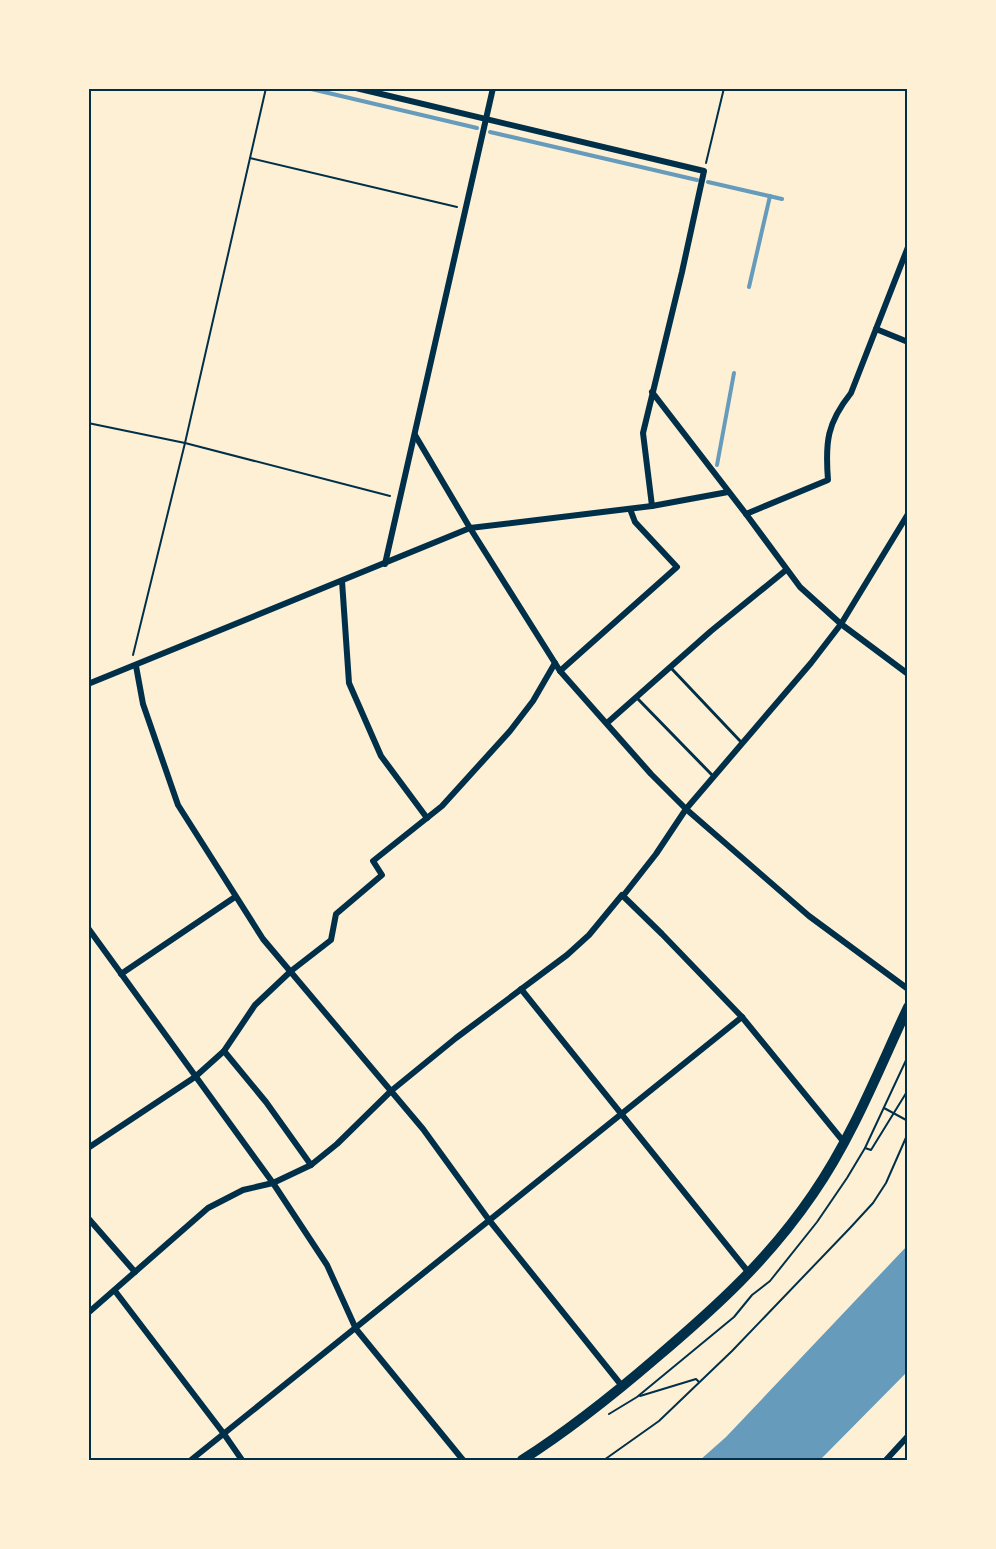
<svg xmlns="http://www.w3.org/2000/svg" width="996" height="1549" viewBox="0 0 996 1549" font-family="'Fira Sans',sans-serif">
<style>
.water{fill:#669bbc}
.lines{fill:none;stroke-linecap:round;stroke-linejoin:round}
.stream{stroke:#669bbc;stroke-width:4}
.path{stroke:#003049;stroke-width:2}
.service{stroke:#003049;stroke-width:3}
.minor{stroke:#003049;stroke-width:6}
.primary{stroke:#003049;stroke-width:10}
.neatline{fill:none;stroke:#003049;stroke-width:2}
</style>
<rect width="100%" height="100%" fill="#fdf0d5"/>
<polygon class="water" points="907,1246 907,1372 820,1460 700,1460 726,1437"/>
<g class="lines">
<g class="stream">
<polyline points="307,88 477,128"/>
<polyline points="490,132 697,180"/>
<polyline points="708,182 782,199"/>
<polyline points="749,287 770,196"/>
<polyline points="717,465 734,373"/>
</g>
<g class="path">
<polyline points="250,158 457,207"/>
<polyline points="706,163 724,88"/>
<polyline points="88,423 185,443 390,496"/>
<polyline points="133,655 185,443 266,88"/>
<polyline points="884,1108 908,1121"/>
<polyline points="865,1148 871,1150 908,1090"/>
<polyline points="640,1396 696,1379 699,1382"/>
<polyline points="609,1414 637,1397 734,1317 752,1295 770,1281 817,1222 847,1178 865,1148 908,1056"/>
<polyline points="604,1460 659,1421 732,1351 850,1228 873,1203 886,1183 908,1133"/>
</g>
<g class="service">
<polyline points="671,668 742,743"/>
<polyline points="637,698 713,776"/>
</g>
<g class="minor">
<polyline points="356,88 704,171 682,272 643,433 652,506"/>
<polyline points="876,329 908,342"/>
<polyline points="652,392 746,514 800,587 841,624 908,674"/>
<polyline points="415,435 470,528 560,671 651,774 686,809 809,916 908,989"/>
<path d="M746 514 828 480C825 442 827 423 851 393L908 247"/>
<polyline points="385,564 493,88"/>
<polyline points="342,581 349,683 381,756 427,818"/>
<polyline points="136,666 143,704 178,805 263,939 423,1129 489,1220 622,1386"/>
<polyline points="560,671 677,567 635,522 630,509"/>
<polyline points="88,684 470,528 652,506 728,492"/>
<polyline points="607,723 711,631 786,570"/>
<polyline points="623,896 656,854 686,809 811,663 841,624 908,514"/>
<polyline points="88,928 273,1183 327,1265 356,1329 463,1460"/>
<polyline points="121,974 235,897"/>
<polyline points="521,989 749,1273"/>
<polyline points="224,1051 266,1102 311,1165"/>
<polyline points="88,1148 195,1077 224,1051 255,1005 291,971 331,940 336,914 382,875 373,861 442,806 510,731 533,701 555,663"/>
<polyline points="88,1218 135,1272"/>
<polyline points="115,1291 224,1434 242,1460"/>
<polyline points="88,1313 208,1208 243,1190 273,1183 311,1165 337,1144 391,1091 456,1038 567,955 589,935 622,895 662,934 742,1017 843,1141"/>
<polyline points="191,1460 742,1017"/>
<polyline points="886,1460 908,1436"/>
</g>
<path class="primary" d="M522 1460C569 1430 613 1395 656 1358 716 1307 768 1260 813 1194 852 1138 879 1069 908 1007"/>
</g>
<rect width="996" height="1549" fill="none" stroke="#fdf0d5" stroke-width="180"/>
<rect x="90" y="90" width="816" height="1369" class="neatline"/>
</svg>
